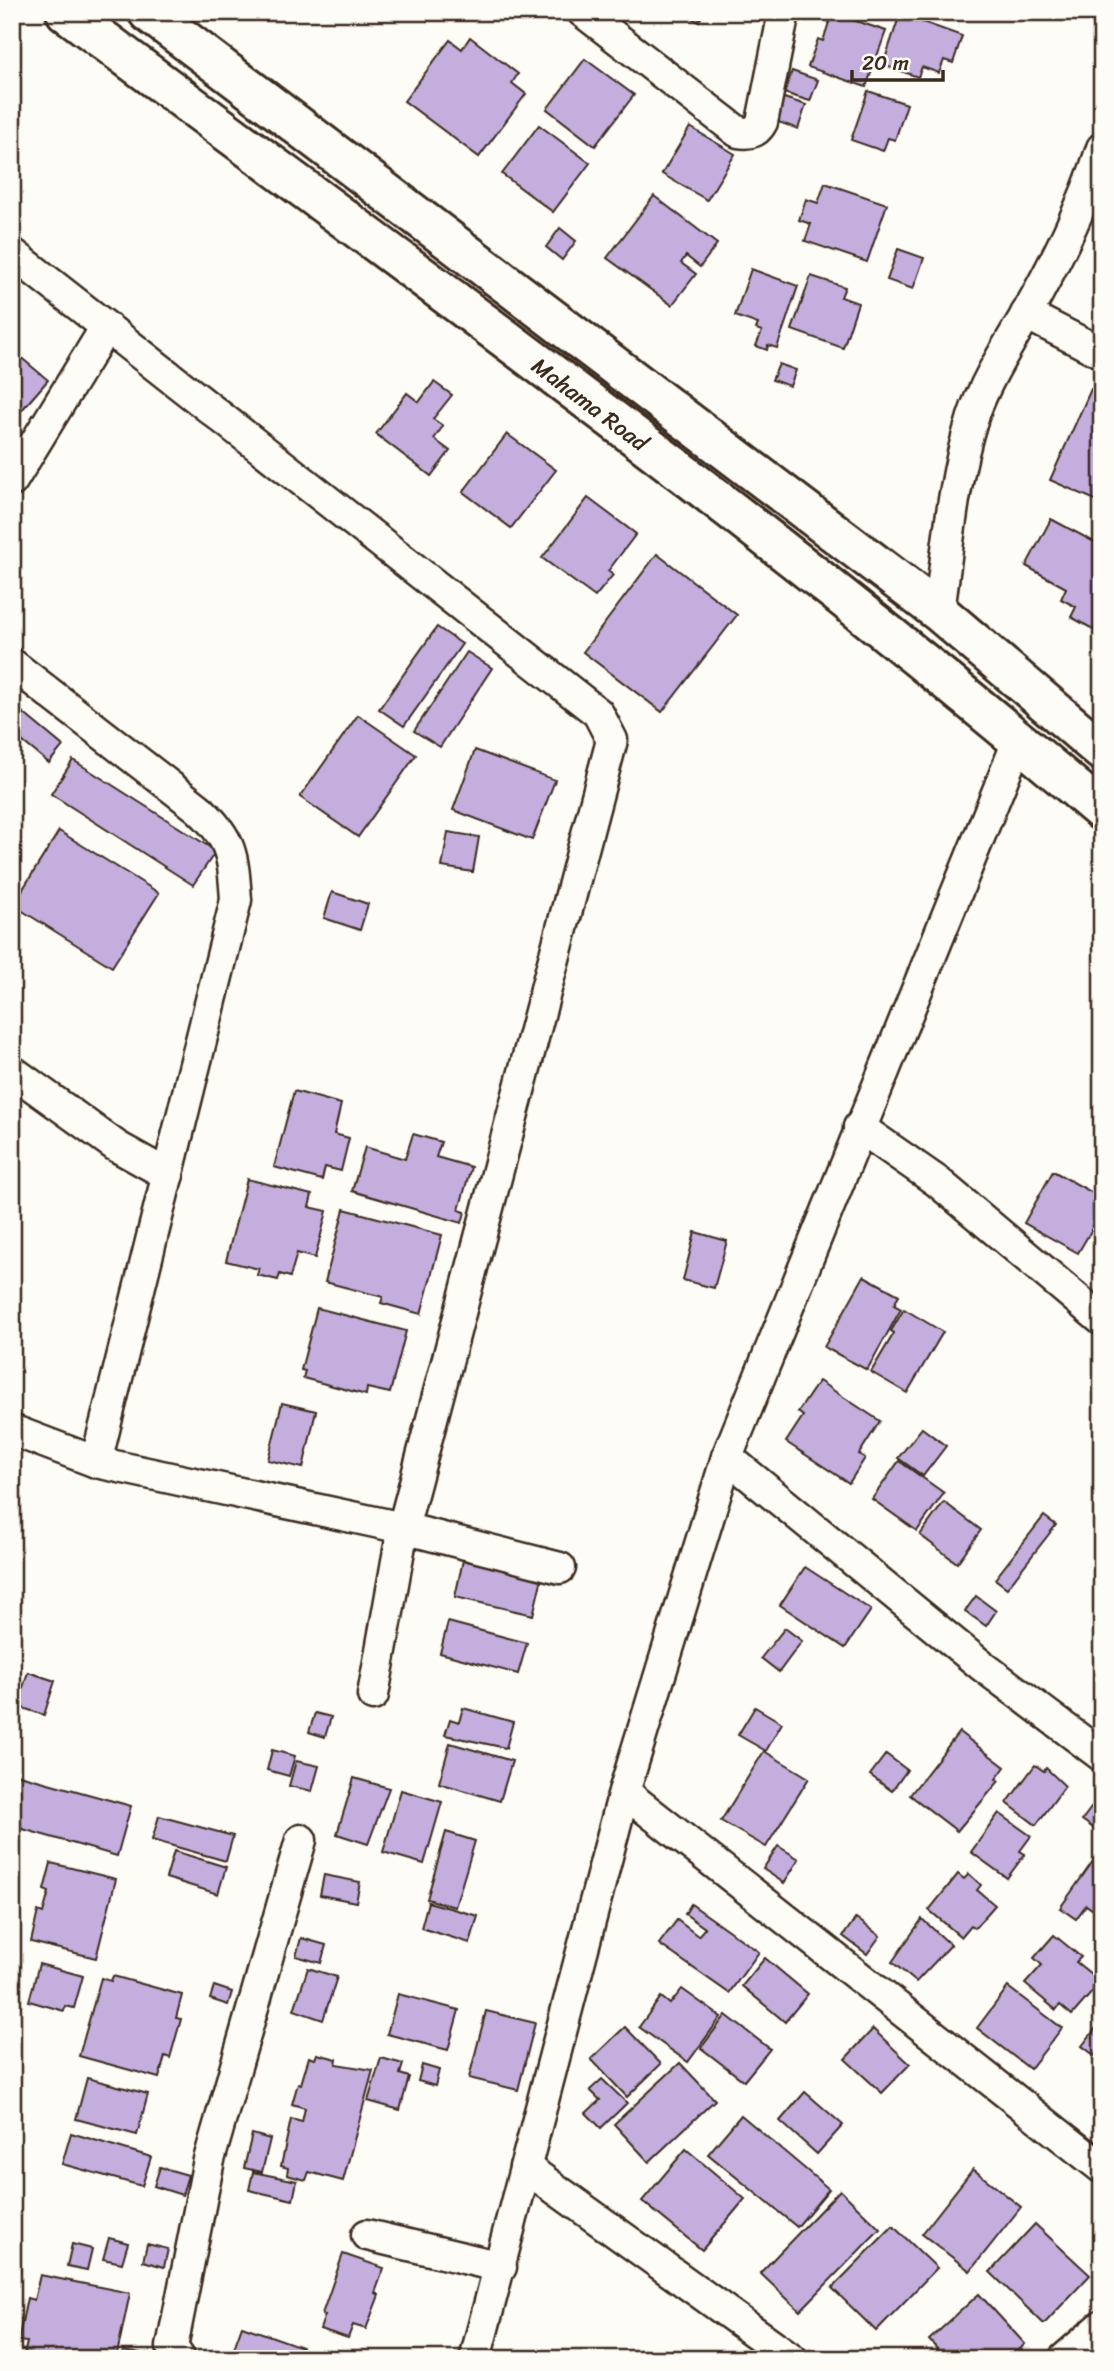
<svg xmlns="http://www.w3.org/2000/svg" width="1114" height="2371" viewBox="0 0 1114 2371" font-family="Sriracha,sans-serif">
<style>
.building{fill:#c3aede;stroke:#3b2a1e;stroke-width:2}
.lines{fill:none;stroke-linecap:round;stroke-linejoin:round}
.street-casing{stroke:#3b2a1e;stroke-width:35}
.secondary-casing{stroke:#3b2a1e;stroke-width:44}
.street{stroke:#fdfcf7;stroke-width:30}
.secondary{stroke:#fdfcf7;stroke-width:38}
.labels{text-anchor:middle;stroke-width:7;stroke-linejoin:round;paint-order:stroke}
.street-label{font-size:23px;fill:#3b2a1e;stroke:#fdfcf7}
</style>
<rect width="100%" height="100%" fill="#fdfcf7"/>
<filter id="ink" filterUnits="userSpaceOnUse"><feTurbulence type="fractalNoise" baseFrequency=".0143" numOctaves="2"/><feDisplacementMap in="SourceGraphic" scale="14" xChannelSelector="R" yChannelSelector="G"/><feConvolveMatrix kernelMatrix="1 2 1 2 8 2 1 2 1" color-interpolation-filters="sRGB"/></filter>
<g filter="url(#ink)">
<g class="building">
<polygon points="683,12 705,12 698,22"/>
<polygon points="832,13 886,31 866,87 808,67 818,39 823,41"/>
<polygon points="900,14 962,36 953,63 944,60 939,73 922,67 918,77 883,65"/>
<polygon points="470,37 518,74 512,83 526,94 479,157 404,101 450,40 462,49"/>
<polygon points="585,59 634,95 595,146 547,109"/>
<polygon points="792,71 818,80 810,101 784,93"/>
<polygon points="868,91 907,104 895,140 888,138 883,151 851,140"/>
<polygon points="781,97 806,105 798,129 773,120"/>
<polygon points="539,125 590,163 553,212 502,174"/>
<polygon points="690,127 735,154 707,200 662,174"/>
<polygon points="825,183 887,204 867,262 805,241 811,224 799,220 806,199 818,203"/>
<polygon points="654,196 717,244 700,267 686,256 681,263 696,274 672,305 607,258"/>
<polygon points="560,228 576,241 562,260 546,247"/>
<polygon points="898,249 924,258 913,289 887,280"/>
<polygon points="751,269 798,286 777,348 768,345 767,350 756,346 762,331 756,329 758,324 735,316"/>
<polygon points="811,276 845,287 841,297 858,303 843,348 792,330"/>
<polygon points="12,350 48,380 21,411 12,403"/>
<polygon points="779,364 796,370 790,386 772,380"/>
<polygon points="434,382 452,395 433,419 443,426 434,439 450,451 431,476 376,434 407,393 419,402"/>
<polygon points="1091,389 1102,394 1102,503 1050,480"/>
<polygon points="507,434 556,470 511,528 463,492"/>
<polygon points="588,498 636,534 608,571 613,575 595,597 542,558"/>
<polygon points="1051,519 1102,546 1102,634 1071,617 1076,607 1061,599 1066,588 1026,566"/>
<polygon points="657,554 737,615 662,712 583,652"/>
<polygon points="437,627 462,644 404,726 379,709"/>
<polygon points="467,652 492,668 440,747 414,731"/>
<polygon points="22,712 63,746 49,763 12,733 12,725"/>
<polygon points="358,715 416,755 358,837 300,797"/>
<polygon points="475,750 555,780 532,840 453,810"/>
<polygon points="73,760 216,851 193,885 51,794"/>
<polygon points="59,831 159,893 112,967 13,905"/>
<polygon points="448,832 479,837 473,872 442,867"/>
<polygon points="332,892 368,904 360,930 324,918"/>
<polygon points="294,1091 341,1104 334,1134 349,1138 341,1171 325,1167 322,1180 274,1167"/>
<polygon points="413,1134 441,1142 436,1157 471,1167 459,1210 465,1212 462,1223 352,1191 365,1147 405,1159"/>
<polygon points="1053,1171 1102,1198 1102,1212 1078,1253 1024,1223"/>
<polygon points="247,1179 312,1195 309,1207 327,1211 315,1258 297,1253 290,1277 280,1274 278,1280 257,1275 259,1269 226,1261"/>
<polygon points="344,1209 442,1235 421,1314 381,1303 383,1297 325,1282"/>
<polygon points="695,1232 727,1241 714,1288 683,1280"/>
<polygon points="864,1276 899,1295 894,1305 901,1309 867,1370 824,1347"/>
<polygon points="317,1308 406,1331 390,1393 367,1388 366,1395 303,1378 305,1371 301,1370"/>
<polygon points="904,1309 943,1332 907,1393 871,1372 894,1333 891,1331"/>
<polygon points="819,1381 880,1421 859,1454 865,1458 849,1483 786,1442 803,1416 798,1412"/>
<polygon points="282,1403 316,1411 303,1468 268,1460"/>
<polygon points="922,1428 946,1446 923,1476 898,1458"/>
<polygon points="899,1461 944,1493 917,1531 872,1499"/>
<polygon points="944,1502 981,1530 957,1563 920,1535"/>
<polygon points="1044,1516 1056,1525 1007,1588 995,1579"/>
<polygon points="463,1560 542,1578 533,1615 455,1597"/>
<polygon points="805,1567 871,1610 845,1648 780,1605"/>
<polygon points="976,1596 996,1611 986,1626 965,1611"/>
<polygon points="448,1622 527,1643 518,1674 440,1653"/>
<polygon points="785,1628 802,1641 779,1672 761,1658"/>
<polygon points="28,1672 55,1681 44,1715 17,1706"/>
<polygon points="755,1707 782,1723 766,1751 738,1735"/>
<polygon points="463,1708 513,1722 506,1748 445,1735 450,1719 459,1722"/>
<polygon points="315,1713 331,1717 325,1737 309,1732"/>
<polygon points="959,1732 1005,1767 996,1779 999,1781 957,1831 910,1795"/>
<polygon points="450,1743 512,1761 500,1801 439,1783"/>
<polygon points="272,1750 295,1756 289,1776 267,1770"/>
<polygon points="764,1751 809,1778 766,1847 721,1821"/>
<polygon points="886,1754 907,1770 892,1791 870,1775"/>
<polygon points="296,1761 319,1766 312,1791 289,1786"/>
<polygon points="1035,1765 1044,1771 1046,1768 1065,1786 1036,1825 1007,1803"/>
<polygon points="12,1773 131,1806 117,1856 12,1826"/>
<polygon points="354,1778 389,1788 368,1844 337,1834"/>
<polygon points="401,1790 442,1802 424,1864 383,1852"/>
<polygon points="1100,1796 1102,1797 1102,1834 1082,1820"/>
<polygon points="999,1813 1031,1836 1020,1851 1025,1854 1007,1878 971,1852"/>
<polygon points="159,1816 233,1836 226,1861 152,1840"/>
<polygon points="446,1832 475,1841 455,1907 427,1899"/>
<polygon points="778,1846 799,1859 784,1883 763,1869"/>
<polygon points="174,1851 226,1867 218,1894 166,1878"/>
<polygon points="1096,1857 1102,1861 1102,1916 1086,1905 1076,1919 1060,1908"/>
<polygon points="51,1863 116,1879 96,1958 31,1942 38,1911 43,1913 49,1892 44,1890"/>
<polygon points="958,1874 964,1879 969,1874 981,1885 977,1890 995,1905 975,1928 971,1925 961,1937 929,1910"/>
<polygon points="324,1875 360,1882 356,1902 320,1895"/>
<polygon points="428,1902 478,1916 470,1943 421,1928"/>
<polygon points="691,1904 759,1952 729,1993 659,1944 677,1920 698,1936 705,1928 685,1914"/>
<polygon points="856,1918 880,1936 867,1954 843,1936"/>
<polygon points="922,1919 951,1945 916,1982 892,1962"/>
<polygon points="1054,1935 1081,1957 1076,1962 1101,1982 1072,2015 1060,2005 1056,2010 1025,1984 1042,1965 1034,1958"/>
<polygon points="301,1938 326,1945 321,1963 296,1956"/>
<polygon points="765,1958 808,1994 785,2022 742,1986"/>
<polygon points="39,1964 83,1976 74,2008 65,2006 64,2011 29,2001"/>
<polygon points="308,1968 337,1977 323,2020 294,2010"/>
<polygon points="113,1976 182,1995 176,2018 181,2019 170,2058 165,2056 159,2078 79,2056 101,1978 111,1981"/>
<polygon points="214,1986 232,1992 228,2005 210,1999"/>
<polygon points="1008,1987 1062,2028 1030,2069 977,2028"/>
<polygon points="682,1989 721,2017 688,2062 639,2027 661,1997 670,2004"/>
<polygon points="398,1994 459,2010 448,2050 387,2034"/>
<polygon points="486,2011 535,2023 518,2090 469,2078"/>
<polygon points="726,2015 770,2049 744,2081 701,2048"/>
<polygon points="1102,2020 1102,2061 1082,2046"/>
<polygon points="625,2027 661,2064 627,2097 591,2059"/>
<polygon points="873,2029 910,2064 882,2093 845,2059"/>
<polygon points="317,2054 337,2059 336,2064 373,2070 343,2181 309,2172 306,2180 287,2175 288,2168 281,2166 291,2119 302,2122 305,2108 292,2104 298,2083 301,2084 309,2057 315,2059"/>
<polygon points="381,2058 403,2064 400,2074 409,2077 400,2110 368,2101"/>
<polygon points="680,2063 715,2100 649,2162 614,2124"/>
<polygon points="422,2065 439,2070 435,2086 418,2081"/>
<polygon points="87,2078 148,2094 137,2135 76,2119"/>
<polygon points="602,2079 627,2103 601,2128 586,2113 600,2100 590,2090"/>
<polygon points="805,2092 843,2125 817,2154 780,2121"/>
<polygon points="741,2115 829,2189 797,2227 708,2154"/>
<polygon points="71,2133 151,2157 142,2186 62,2164"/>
<polygon points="252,2134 270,2139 262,2172 244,2168"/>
<polygon points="686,2149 745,2199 702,2250 642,2201"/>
<polygon points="160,2167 188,2175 182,2195 154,2186"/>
<polygon points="973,2169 1021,2207 970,2271 922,2234"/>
<polygon points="253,2172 297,2181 293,2200 249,2190"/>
<polygon points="840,2190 880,2229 800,2311 760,2273"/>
<polygon points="1035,2224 1090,2275 1044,2324 990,2272"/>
<polygon points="893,2226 937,2268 876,2331 832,2288"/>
<polygon points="109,2238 128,2243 122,2263 103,2259"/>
<polygon points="72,2244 92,2249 87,2270 67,2266"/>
<polygon points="147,2244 168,2249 164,2267 143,2261"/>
<polygon points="343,2254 384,2268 375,2293 379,2295 366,2329 353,2325 348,2338 320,2329 325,2315 322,2314"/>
<polygon points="12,2267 20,2269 12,2299"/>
<polygon points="40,2275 130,2293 116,2359 23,2359 27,2342 18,2341 27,2298 34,2300"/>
<polygon points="979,2294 1025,2344 1010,2359 946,2359 929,2340"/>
<polygon points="242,2326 302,2347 298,2359 230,2359"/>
<polygon points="123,2351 141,2354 140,2359 121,2359"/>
</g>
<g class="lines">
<g class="street-casing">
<g id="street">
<path d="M583 12 738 132C749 134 757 132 762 122L784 12"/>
<polyline points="12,253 598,713 612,740 403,1528 373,1695"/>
<polyline points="1026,314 1102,353"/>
<polyline points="12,481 106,327"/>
<path d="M939 612C948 547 953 479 973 417 985 381 1008 346 1027 313 1057 259 1083 207 1102 148"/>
<path d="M12 664 198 808C232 839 233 855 236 900L96 1462"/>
<polyline points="12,1071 116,1146 168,1175"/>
<polyline points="859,1127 938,1182 1102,1320"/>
<polyline points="12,1430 96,1462 403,1528 560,1568"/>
<polyline points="727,1457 981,1665 1102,1756"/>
<polyline points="624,1792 1102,2168"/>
<polyline points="525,2167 792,2359"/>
<polyline points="367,2235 501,2267"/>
<polyline points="180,2359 172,2347 209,2160 301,1840"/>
<polyline points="475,2359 624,1792 727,1457 1019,739"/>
<polyline points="1064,2359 1102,2326"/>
</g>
</g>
<g class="secondary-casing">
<g id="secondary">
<path d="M66 12C415 273 771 527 1102 811"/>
<polyline points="148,12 939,612 1102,751"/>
</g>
</g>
<use href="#street" class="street"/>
<use href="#secondary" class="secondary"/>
</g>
</g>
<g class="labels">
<g class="street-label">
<text transform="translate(590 404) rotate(37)" y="8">Mahama Road</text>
</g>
</g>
<rect width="1114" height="2371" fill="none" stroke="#fdfcf7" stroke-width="42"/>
<rect x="21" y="21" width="1072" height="2329" fill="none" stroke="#3b2a1e" stroke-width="2.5" filter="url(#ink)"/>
<path d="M852 70v10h91v-10" fill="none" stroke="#3b2a1e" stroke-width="3.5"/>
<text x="862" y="70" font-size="21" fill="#3b2a1e" stroke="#fdfcf7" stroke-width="5" paint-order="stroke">20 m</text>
</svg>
